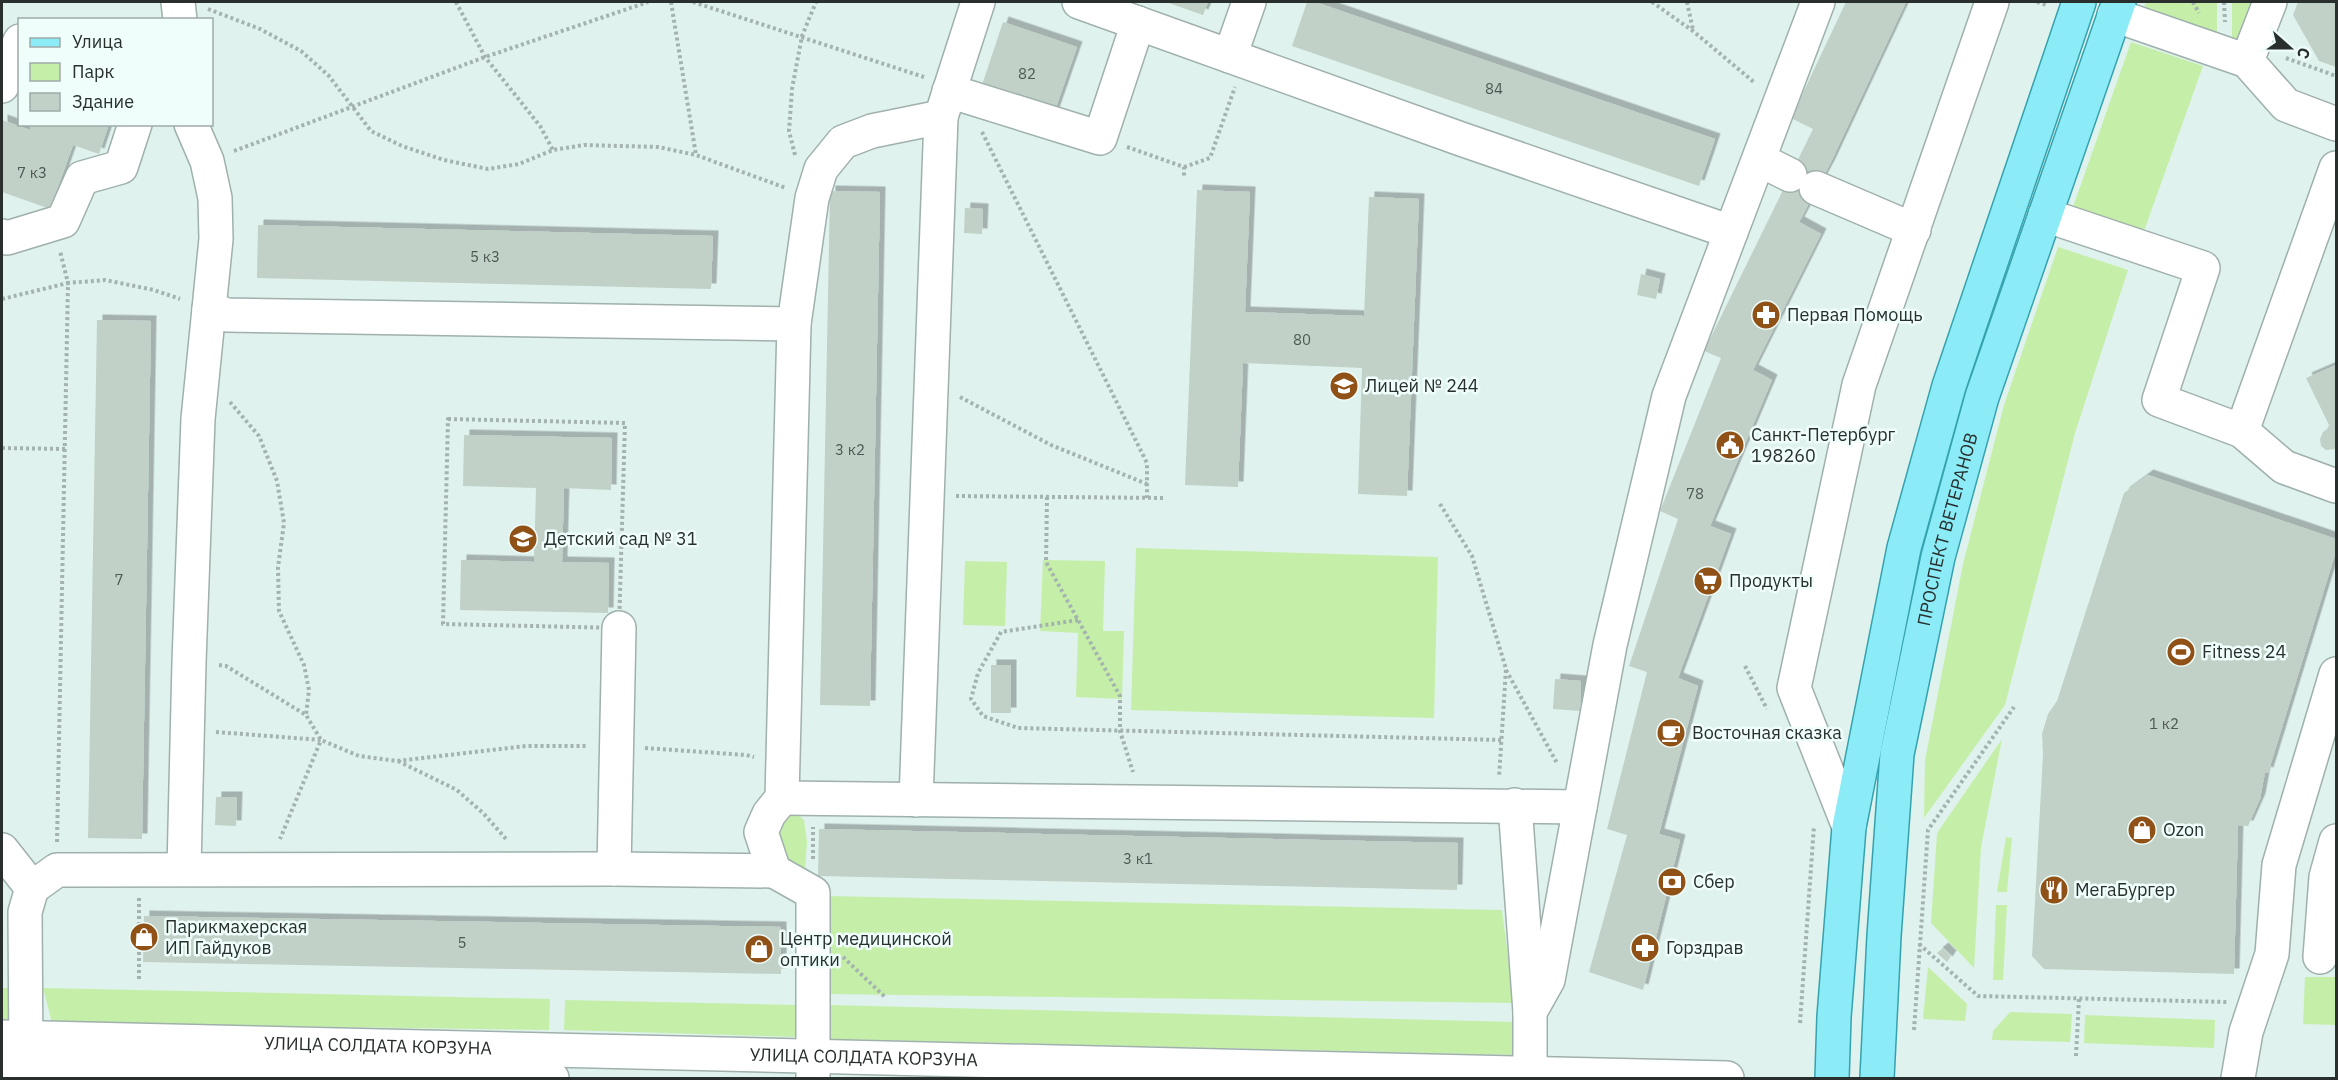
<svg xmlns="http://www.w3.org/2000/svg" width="2338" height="1080" viewBox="0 0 2338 1080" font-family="'IBM Plex Sans',sans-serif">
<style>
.green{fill:#c5efa8}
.building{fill:#c2d1c7;filter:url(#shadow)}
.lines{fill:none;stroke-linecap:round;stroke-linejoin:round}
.minor-casing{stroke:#9fb0ad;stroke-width:36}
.major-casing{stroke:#36a2ae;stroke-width:36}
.path{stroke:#a4b3af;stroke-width:4;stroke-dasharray:3 3;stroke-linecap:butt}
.minor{stroke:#fff;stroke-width:33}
.major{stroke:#8becf8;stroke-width:33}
.labels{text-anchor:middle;stroke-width:5;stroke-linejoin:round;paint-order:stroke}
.number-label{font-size:15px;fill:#4e5854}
.poi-label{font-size:18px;fill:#282f2d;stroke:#effefb;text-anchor:start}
.street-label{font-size:18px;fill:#282f2d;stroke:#effefb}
</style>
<defs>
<filter id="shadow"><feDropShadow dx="5.5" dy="-5.5" stdDeviation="0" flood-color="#0004"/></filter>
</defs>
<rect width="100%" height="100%" fill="#dff2ee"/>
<g class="green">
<polygon points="2146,2 2217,2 2217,33 2144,7"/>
<polygon points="2232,2 2263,2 2247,43 2232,38"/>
<polygon points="2131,42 2203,66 2144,231 2073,207"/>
<polygon points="2058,247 2128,270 2075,433 2005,705 1924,818 1925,760 1963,564 2004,405"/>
<polygon points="1136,548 1438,557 1434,718 1131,710"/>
<polygon points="1043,560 1105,561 1103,631 1124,631 1122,699 1076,697 1078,633 1040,631"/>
<polygon points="965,561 1007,562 1005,626 963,625"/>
<polygon points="2002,739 1981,847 1974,968 1931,923 1937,833"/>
<polygon points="793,811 804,820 807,842 805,869 795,874 775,851 778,812"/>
<polygon points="2006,837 2012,838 2007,892 1997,892"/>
<polygon points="828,896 1502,910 1514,1003 826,994"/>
<polygon points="1996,905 2007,905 2003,980 1993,980"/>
<polygon points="1928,967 1967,1004 1965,1021 1923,1019"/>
<polygon points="2305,977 2336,977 2336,1025 2303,1024"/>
<polygon points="2,988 19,988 11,1020 2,1020"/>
<polygon points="43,988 550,999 549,1030 52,1023"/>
<polygon points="565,1000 798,1005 797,1037 564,1030"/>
<polygon points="831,1005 1517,1022 1518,1055 831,1039"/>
<polygon points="2010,1012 2072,1014 2070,1042 1992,1040 1993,1031"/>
<polygon points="2085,1015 2215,1020 2214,1048 2084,1043"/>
</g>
<g class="building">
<polygon points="1166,2 1208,2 1203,15"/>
<polygon points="1307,2 1315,2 1715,139 1699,186 1292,46"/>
<polygon points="1846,2 1906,2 1830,164 1799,222 1821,234 1753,370 1772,380 1710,526 1731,534 1678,678 1698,686 1659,834 1680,840 1643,990 1589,972 1627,835 1607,829 1647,672 1629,666 1678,519 1660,511 1721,358 1704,351 1813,129 1791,118"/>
<polygon points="2298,2 2336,2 2336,67 2319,61 2293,15"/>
<polygon points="1003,22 1077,47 1053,116 980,91"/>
<polygon points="2,120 30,130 31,124 109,124 99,154 73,145 50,209 2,192"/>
<polygon points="1197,190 1250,192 1245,312 1364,316 1369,197 1419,199 1407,496 1358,494 1362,368 1243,363 1238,487 1185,485"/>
<polygon points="830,191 880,192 870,706 820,705"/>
<polygon points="965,208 983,209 982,234 964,233"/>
<polygon points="258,225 713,236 711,289 257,278"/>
<polygon points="1641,274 1660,279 1656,299 1637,295"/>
<polygon points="97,320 151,321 142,839 88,838"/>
<polygon points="2336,365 2336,449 2326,450 2321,446 2320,439 2323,432 2330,427 2306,378"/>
<polygon points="464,435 612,438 611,490 564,488 562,562 609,563 608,613 460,610 461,560 534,562 536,488 463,486"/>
<polygon points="2148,475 2336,539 2336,551 2268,773 2265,772 2260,799 2248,826 2238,825 2234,974 2044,969 2032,956 2043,754 2042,734 2048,714 2057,701 2124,493"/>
<rect x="991" y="665" width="20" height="48"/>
<polygon points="1555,679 1581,681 1580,711 1553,709"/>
<polygon points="216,797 237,797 236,826 215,825"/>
<polygon points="819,829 1458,843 1457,890 818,876"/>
<polygon points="144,916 781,927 781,974 143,962"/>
<polygon points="1943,948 1951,956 1947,962 1937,953"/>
</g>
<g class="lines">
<g class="minor-casing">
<g id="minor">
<polyline points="178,2 180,20"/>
<polyline points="978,2 941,117 872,131 843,142 821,169 812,198 794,324 782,798 1580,807"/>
<polyline points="1079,2 1461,139 1731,232"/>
<polyline points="2114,15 2247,61 2286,105 2336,124"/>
<polyline points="1230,56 1249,2"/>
<polyline points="2247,61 2270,2"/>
<polyline points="2,86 20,41"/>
<polyline points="949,91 1100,138 1138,23"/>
<polyline points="1760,160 1790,175"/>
<polyline points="1816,188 1914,230"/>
<polyline points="2045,215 2203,268 2159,400 2242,431 2336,168"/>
<polyline points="2,236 7,238 63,221 82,178 121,167 135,124"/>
<polyline points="209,309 227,315 794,324"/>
<polyline points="2242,431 2284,467 2336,486"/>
<polyline points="782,798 769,814 761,832 774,871 813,893 813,1078"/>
<polyline points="916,800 941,117"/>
<polyline points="1515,805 1530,1012"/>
<polyline points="1849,827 1794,688 1859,385 1992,2"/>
<polyline points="2,850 32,888 57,870 614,869 774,871"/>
<polyline points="184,868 189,662 198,419 216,239 215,198 207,161 191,124"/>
<polyline points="614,869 619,628"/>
<polyline points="2320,957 2326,877 2336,841"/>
<path id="s1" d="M2 1037 1727 1078"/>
<polyline points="26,1060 25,912 32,888"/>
<polyline points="2,1064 552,1078"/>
<polyline points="1530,1078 1530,1012 1548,980 1610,645 1669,396 1818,2"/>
<polyline points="2238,1078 2246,1032 2272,954 2279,865 2336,674"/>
</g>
</g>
<g class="major-casing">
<g id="major">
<polyline points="1832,1078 1834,1017 1849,827 1904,548 1949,386 2079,2"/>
<path id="s2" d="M1877 1078 1884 936 1897 754 1938 557 1982 397 2119 2"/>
</g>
</g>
<g class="path">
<polyline points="456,2 485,57 540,126 553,150"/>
<polyline points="671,2 696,155"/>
<polyline points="693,2 924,77"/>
<polyline points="1652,2 1693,31 1755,83"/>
<polyline points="1687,2 1693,30"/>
<polyline points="2037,2 2047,5"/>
<polyline points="2193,2 2199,13"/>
<polyline points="2224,2 2225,22"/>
<polyline points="208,9 260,29 301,51 329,76 371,131 402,146 444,160 488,169 519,164 553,150 584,145 658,147 696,155 786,188"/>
<polyline points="2286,58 2336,76"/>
<polyline points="982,132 1147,463 1147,498"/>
<polyline points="1127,147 1184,167 1184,178"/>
<polyline points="234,151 485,57 648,2"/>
<polyline points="795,155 789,131 792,89 802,36 816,2"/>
<polyline points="1184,167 1210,158 1235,87"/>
<polyline points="2,299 68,283 60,251"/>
<polyline points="960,397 1051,445 1147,484"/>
<polyline points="230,402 259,436 277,481 284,523 278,567 279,611 304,665 309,690 306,715"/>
<polygon points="448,419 625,423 619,628 443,624"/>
<polyline points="2,448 65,449"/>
<polyline points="956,496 1165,498"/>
<polyline points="1047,497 1046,562 1120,696 1120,731 1133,772"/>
<polyline points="1440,504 1472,556 1506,669 1499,777"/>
<polyline points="1078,620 1001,632 978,673 971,699 983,716 1018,728 1501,740"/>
<polyline points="219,665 226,666 306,715 321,740 359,756 397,761 526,746 587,746"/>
<polyline points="1745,666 1767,709"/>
<polyline points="1506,670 1557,763"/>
<polyline points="216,732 321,740 280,839"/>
<polyline points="645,748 746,755 754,757"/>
<polyline points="398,761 457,790 484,814 507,840"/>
<polyline points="57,842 68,283 105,280 154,290 180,299"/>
<polyline points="813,859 813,827"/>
<polyline points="139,898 139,981"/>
<polyline points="1919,944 1978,996 2227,1002"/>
<polyline points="843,957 886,998"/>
<polyline points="1800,1023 1814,826"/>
<polyline points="1914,1030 1928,830 2014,707"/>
<polyline points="2076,1056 2079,999"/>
</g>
<use href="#minor" class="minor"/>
<use href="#major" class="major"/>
</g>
<defs>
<g id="pharmacy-disc" transform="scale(1.5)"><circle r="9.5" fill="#905116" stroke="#effefb"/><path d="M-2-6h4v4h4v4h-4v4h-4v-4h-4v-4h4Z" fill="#fff"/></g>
<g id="school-disc" transform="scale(1.5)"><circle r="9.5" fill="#905116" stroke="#effefb"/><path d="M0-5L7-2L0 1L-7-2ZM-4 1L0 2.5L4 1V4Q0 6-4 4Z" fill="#fff"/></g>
<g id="civic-disc" transform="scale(1.5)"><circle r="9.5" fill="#905116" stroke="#effefb"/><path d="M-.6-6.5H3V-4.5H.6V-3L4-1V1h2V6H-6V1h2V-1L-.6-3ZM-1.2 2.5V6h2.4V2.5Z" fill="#fff"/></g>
<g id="supermarket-disc" transform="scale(1.5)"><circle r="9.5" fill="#905116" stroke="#effefb"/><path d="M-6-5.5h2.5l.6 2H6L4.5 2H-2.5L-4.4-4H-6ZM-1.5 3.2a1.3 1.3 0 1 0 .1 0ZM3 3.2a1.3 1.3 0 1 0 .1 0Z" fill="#fff"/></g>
<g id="stadium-disc" transform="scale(1.5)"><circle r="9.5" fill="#905116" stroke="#effefb"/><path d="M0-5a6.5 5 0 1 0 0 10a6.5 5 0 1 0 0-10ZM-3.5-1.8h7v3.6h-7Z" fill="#fff"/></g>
<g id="cafe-disc" transform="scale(1.5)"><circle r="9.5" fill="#905116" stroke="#effefb"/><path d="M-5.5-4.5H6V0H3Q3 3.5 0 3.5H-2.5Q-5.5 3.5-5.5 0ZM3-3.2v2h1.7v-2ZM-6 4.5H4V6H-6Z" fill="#fff"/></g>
<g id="shop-disc" transform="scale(1.5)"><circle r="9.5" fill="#905116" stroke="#effefb"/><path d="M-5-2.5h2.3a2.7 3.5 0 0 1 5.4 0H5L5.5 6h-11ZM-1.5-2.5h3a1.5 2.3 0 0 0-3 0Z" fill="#fff"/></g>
<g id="bank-disc" transform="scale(1.5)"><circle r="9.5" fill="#905116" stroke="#effefb"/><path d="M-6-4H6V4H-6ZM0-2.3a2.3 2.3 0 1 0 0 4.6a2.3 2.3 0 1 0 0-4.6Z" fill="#fff"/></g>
<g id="restaurant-disc" transform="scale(1.5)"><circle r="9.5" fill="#905116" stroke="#effefb"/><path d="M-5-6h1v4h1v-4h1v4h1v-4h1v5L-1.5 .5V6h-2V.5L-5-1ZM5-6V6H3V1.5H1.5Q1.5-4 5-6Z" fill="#fff"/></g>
</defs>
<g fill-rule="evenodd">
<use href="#pharmacy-disc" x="1766" y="315"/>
<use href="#school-disc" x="1344" y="386"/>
<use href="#civic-disc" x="1730" y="445"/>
<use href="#school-disc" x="523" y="539"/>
<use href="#supermarket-disc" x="1708" y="581"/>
<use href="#stadium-disc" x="2181" y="652"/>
<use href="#cafe-disc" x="1671" y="733"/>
<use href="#shop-disc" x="2142" y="830"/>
<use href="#bank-disc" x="1672" y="882"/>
<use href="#restaurant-disc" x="2054" y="890"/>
<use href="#shop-disc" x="144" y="937"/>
<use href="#pharmacy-disc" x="1645" y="948"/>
<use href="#shop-disc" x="759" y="949"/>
</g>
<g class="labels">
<g class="number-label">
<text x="1027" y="79">82</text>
<text x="1494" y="94">84</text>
<text x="32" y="178">7 к3</text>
<text x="485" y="262">5 к3</text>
<text x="1302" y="345">80</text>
<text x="850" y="455">3 к2</text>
<text x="1695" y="499">78</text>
<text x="119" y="585">7</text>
<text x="2164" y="729">1 к2</text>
<text x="1138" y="864">3 к1</text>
<text x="462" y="948">5</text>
</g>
<g class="poi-label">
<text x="1787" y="321">Первая Помощь</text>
<text x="1365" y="392">Лицей № 244</text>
<text x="1751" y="441">Санкт-Петербург<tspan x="1751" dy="21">198260</tspan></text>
<text x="544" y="545">Детский сад № 31</text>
<text x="1729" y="587">Продукты</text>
<text x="2202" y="658">Fitness 24</text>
<text x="1692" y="739">Восточная сказка</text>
<text x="2163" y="836">Ozon</text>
<text x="1693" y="888">Сбер</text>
<text x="2075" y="896">МегаБургер</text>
<text x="165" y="933">Парикмахерская<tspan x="165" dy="21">ИП Гайдуков</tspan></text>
<text x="780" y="945">Центр медицинской<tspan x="780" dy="21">оптики</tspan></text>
<text x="1666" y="954">Горздрав</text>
</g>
<g class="street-label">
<text dy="6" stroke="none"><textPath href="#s2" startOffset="555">ПРОСПЕКТ ВЕТЕРАНОВ</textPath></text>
<text dy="6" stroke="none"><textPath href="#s1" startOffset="376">УЛИЦА СОЛДАТА КОРЗУНА</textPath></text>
<text dy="6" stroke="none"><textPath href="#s1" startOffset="862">УЛИЦА СОЛДАТА КОРЗУНА</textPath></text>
</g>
</g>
<rect width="2338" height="1080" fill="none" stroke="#282f2d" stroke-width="6"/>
<rect x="18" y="18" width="195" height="108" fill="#effefb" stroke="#9faba9" stroke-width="1.5"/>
<rect x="30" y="38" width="30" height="9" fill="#8becf8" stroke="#9faba9" stroke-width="1.5"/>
<text x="72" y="48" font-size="18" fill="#282f2d">Улица</text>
<rect x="30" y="63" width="30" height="18" fill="#c5efa8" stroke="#9faba9" stroke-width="1.5"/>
<text x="72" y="78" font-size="18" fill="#282f2d">Парк</text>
<rect x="30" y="93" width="30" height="18" fill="#c2d1c7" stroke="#9faba9" stroke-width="1.5"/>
<text x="72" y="108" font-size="18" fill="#282f2d">Здание</text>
<g transform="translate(2290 48) rotate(111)" stroke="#effefb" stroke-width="4.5" paint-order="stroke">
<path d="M0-4.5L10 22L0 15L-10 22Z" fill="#282f2d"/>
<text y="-9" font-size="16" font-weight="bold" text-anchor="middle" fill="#282f2d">С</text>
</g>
</svg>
